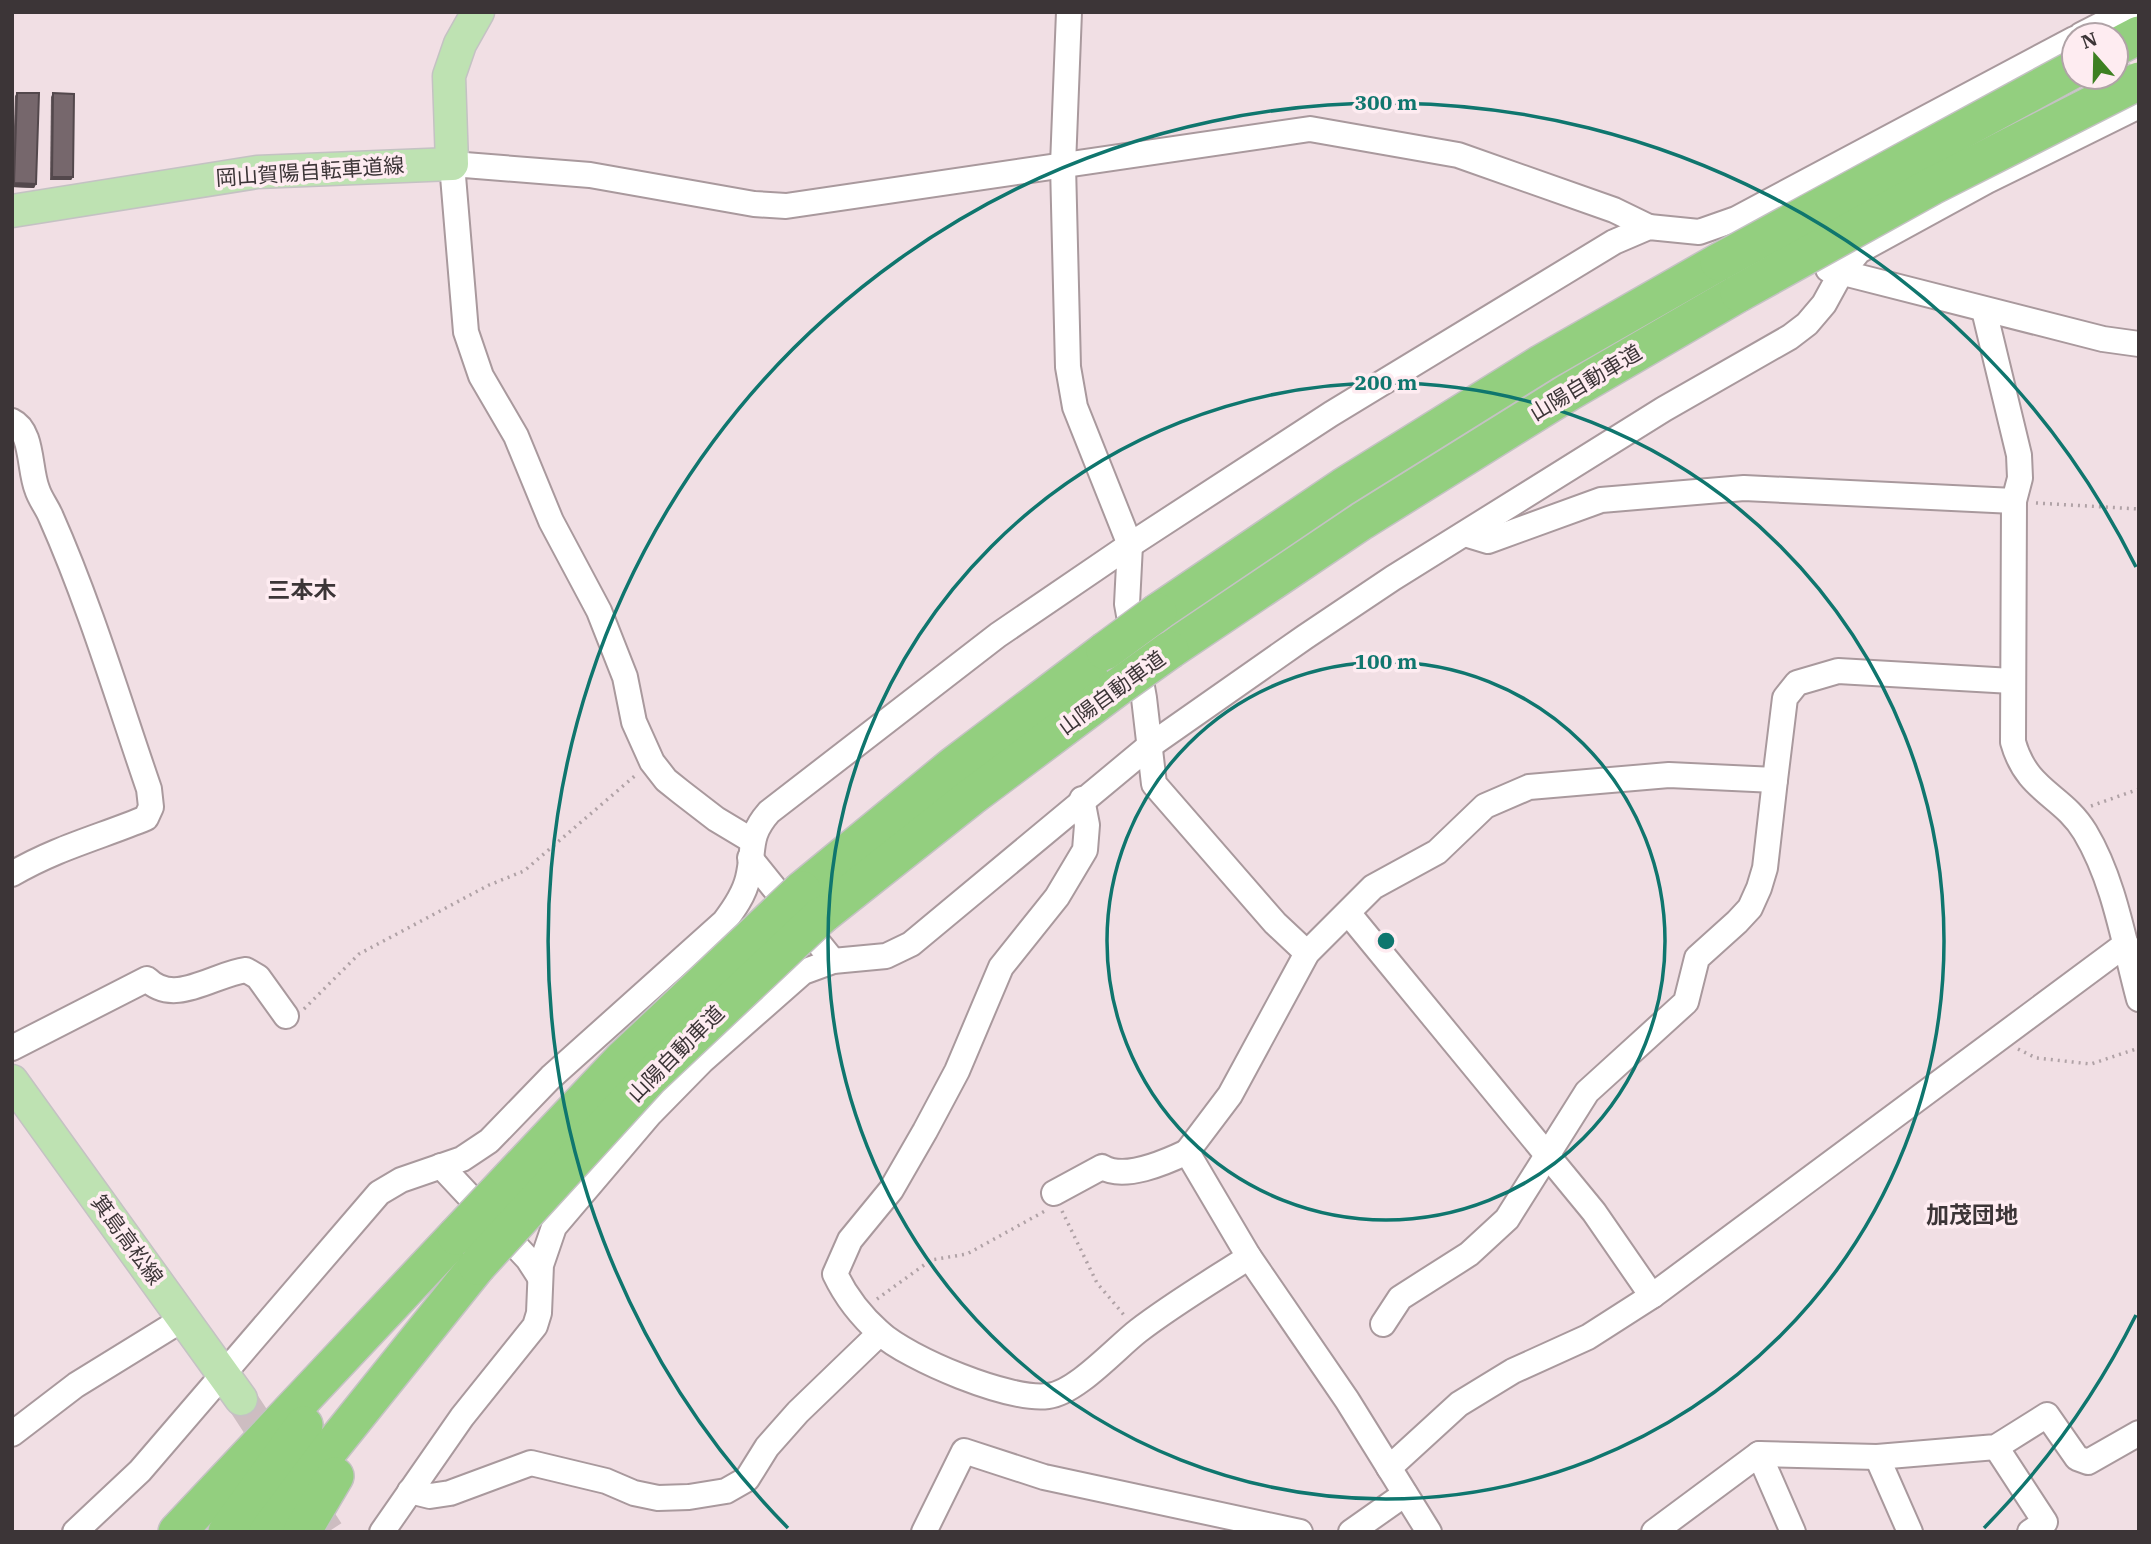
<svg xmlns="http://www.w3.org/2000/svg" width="2151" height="1544" viewBox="0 0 2151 1544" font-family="'IBM Plex Serif','Noto Sans JP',serif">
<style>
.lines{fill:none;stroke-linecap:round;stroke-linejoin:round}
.major-tunnel{stroke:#cdbdc1;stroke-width:32;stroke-dasharray:32 16;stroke-linecap:butt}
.minor-casing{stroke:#a9999d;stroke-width:28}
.major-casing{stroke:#c4c2c3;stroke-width:35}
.highway-casing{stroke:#c4c2c3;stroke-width:40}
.path{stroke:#b0a2a6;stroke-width:3.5;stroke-dasharray:2 5;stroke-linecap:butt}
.minor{stroke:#fff;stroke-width:24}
.major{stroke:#bee2b2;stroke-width:32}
.highway{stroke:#93cf7f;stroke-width:37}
.highway-bridge-casing{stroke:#c4c2c3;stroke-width:40;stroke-linecap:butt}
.highway-bridge{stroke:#93cf7f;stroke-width:37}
.wall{fill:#65595d}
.shaded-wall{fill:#53484c}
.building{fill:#76676c;stroke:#53484c;stroke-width:2}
.ring{fill:none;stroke:#0f766e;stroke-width:3.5}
.labels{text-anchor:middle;stroke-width:7;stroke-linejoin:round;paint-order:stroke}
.street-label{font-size:21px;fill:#3c3537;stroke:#feecf1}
.neighbourhood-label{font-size:23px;font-weight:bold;fill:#3c3537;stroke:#feecf1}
.centre{fill:#0f766e;stroke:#feecf1;stroke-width:3.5}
.ring-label{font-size:21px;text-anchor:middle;font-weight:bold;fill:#0f766e;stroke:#feecf1;stroke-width:7;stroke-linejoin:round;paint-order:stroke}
</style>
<rect width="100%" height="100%" fill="#f1dfe4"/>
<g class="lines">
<polyline class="major-tunnel" points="241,1399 328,1532"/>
<g class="minor-casing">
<g id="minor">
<polyline points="1069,12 1063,165 1068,367 1075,407 1130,545 1127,604 1144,698 1154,784 1275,923 1307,953"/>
<polyline points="2081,35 2126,12"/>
<polyline points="1828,269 2103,339 2139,344"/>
<path d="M1984 310 2019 455 2020 478 2014 501 2013 742C2027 792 2062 794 2085 832 2115 882 2124 944 2139 999"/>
<path d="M12 421C33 431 29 469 37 489 40 499 47 507 51 517 90 605 118 699 149 789L151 807 146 818C100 837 56 848 12 874"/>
<polyline points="1465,534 1488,541 1601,500 1744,488 2014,501"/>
<path d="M1082 799 1087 825 1085 850 1057 897 1001 967 957 1071 925 1131 891 1190 850 1240 835 1274C845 1295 862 1317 880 1333 909 1359 1009 1401 1048 1396 1076 1393 1116 1348 1138 1331 1173 1304 1212 1281 1249 1257"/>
<polyline points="751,840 716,819 681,792 666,780 652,762 634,722 625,677 599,611 551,521 516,436 481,376 466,332 452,164 590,175 754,204 786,206 1310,129 1458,155 1614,210 1649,227"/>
<polyline points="750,858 833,961"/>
<polyline points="1349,914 1594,1212 1652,1296"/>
<path d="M12 1048 147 979C174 1007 214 974 246 970L258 977 286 1016"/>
<polyline points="441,1166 528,1259 539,1276"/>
<path d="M1054 1193 1102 1167C1124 1180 1164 1163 1187 1152"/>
<polyline points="1383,1324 1400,1298 1469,1254 1507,1219 1587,1092 1686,1002 1697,958 1737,922 1750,908 1759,888 1765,868 1775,780"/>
<polyline points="12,1434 76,1385 183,1319"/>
<polyline points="1996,1447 2045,1522 2030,1532"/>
<polyline points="1759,1454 1793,1532"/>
<polyline points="1877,1457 1910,1532"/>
<polyline points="1389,1468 1459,1404 1513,1371 1588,1337 1652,1296 2126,944"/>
<polyline points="410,1491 430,1496 450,1493 531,1463 606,1481 634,1493 658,1498 689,1497 726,1491 747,1479 767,1447 798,1412 880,1333"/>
<path d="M75 1532 140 1471 379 1193 401 1180 462 1159 489 1141 551 1077 724 922C734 909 744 895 748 878 755 849 747 837 769 812L998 635 1130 545 1331 414 1614 242 1649 227 1699 232 1736 219 2074 39"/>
<polyline points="382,1532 462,1417 535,1326 539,1313 541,1265 554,1227 650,1114 702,1061 803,972 833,961 886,956 911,944 1148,747 1305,637 1393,578 1664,409 1790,337 1807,324 1824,304 1841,273 1859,251 1987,181 2139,106"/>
<polyline points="924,1532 964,1451 1044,1477 1300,1532"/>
<polyline points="1351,1532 1405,1494"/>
<polyline points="1429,1532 1347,1400 1249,1257 1187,1152 1230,1095 1307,953 1373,887 1437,852 1485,806 1529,787 1669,775 1775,780 1785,698 1797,683 1838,671 2012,681"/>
<polyline points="1654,1532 1759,1454 1877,1457 1996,1447 2047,1415 2077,1458 2088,1462 2139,1433"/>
</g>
</g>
<g class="major-casing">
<g id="major">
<polyline points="12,211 257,172 452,164 449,76 460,44 478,12"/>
<polyline points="12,1081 241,1399"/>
</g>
</g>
<g class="highway-casing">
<g id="highway">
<polyline points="2116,47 2139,35"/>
<polyline points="1158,612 1343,487 1542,363 1719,262"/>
<polyline points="1170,650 1362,521 1569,392 1739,293"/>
<polyline points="802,890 953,766 1105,651"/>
<polyline points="822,915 971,797 1118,687"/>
<polyline points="177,1532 456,1236"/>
<polyline points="227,1532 304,1425"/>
<polyline points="268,1532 330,1449 477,1266"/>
<polyline points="302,1532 335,1476"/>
</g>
</g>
<g class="path">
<polyline points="2036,503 2139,509"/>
<polyline points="2091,806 2139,789"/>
<polyline points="304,1009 359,954 489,885 524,871 637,774"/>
<polyline points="2018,1049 2036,1058 2091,1064 2139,1048"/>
<polyline points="1062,1211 1097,1283 1124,1315"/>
<polyline points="877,1299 931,1260 967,1254 1045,1211"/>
</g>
<use href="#minor" class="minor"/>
<use href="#major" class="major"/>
<use href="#highway" class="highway"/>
<g class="highway-bridge-casing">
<g id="highway-bridge">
<polyline points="1719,262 2074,69"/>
<polyline points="1739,293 1932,186 2139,81"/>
<polyline points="1105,651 1158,612"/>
<polyline points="1118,687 1170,650"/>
<polyline points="456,1236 623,1059 802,890"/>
<polyline points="477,1266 649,1078 822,915"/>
</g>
</g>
<use href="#highway-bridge" class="highway-bridge"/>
</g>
<g class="wall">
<polygon points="17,93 36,184 34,188 12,187 15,96"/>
<polygon points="53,93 73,177 71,180 50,180 51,97"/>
</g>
<g class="shaded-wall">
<polygon points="52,177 73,177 71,180 50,180"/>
<polygon points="14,183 36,184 34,188 12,187"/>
</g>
<g class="building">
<polygon points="17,93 39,93 36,184 14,183"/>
<polygon points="53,93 74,94 73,177 52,177"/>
</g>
<g class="ring">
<circle cx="1386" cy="941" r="279"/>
<circle cx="1386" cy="941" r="558"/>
<path d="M2136 1315A838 838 0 0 1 1984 1528M788 1528A838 838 0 1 1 2136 567"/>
</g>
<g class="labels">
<g class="street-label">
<text transform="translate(310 172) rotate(-4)" y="7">岡山賀陽自転車道線</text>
<text transform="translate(1586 383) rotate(-31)" y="7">山陽自動車道</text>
<text transform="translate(1112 693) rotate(-36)" y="7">山陽自動車道</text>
<text transform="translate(676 1054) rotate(-45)" y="7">山陽自動車道</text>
<text transform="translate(127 1240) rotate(54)" y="7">箕島高松線</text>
</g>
<g class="neighbourhood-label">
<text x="302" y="598">三本木</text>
<text x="1972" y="1223">加茂団地</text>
</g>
</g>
<circle cx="1386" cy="941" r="10" class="centre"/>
<g class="ring-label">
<text x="1386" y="110">300 m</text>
<text x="1386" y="390">200 m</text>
<text x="1386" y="669">100 m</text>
</g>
<rect width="2151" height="1544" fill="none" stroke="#3c3537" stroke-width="28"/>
<g transform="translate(2095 56) rotate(340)"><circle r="33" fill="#feecf1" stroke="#b0a3a7" stroke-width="2"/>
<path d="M0-5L12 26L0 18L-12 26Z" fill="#3d8022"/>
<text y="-10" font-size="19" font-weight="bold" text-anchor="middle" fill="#3c3537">N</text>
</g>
</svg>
